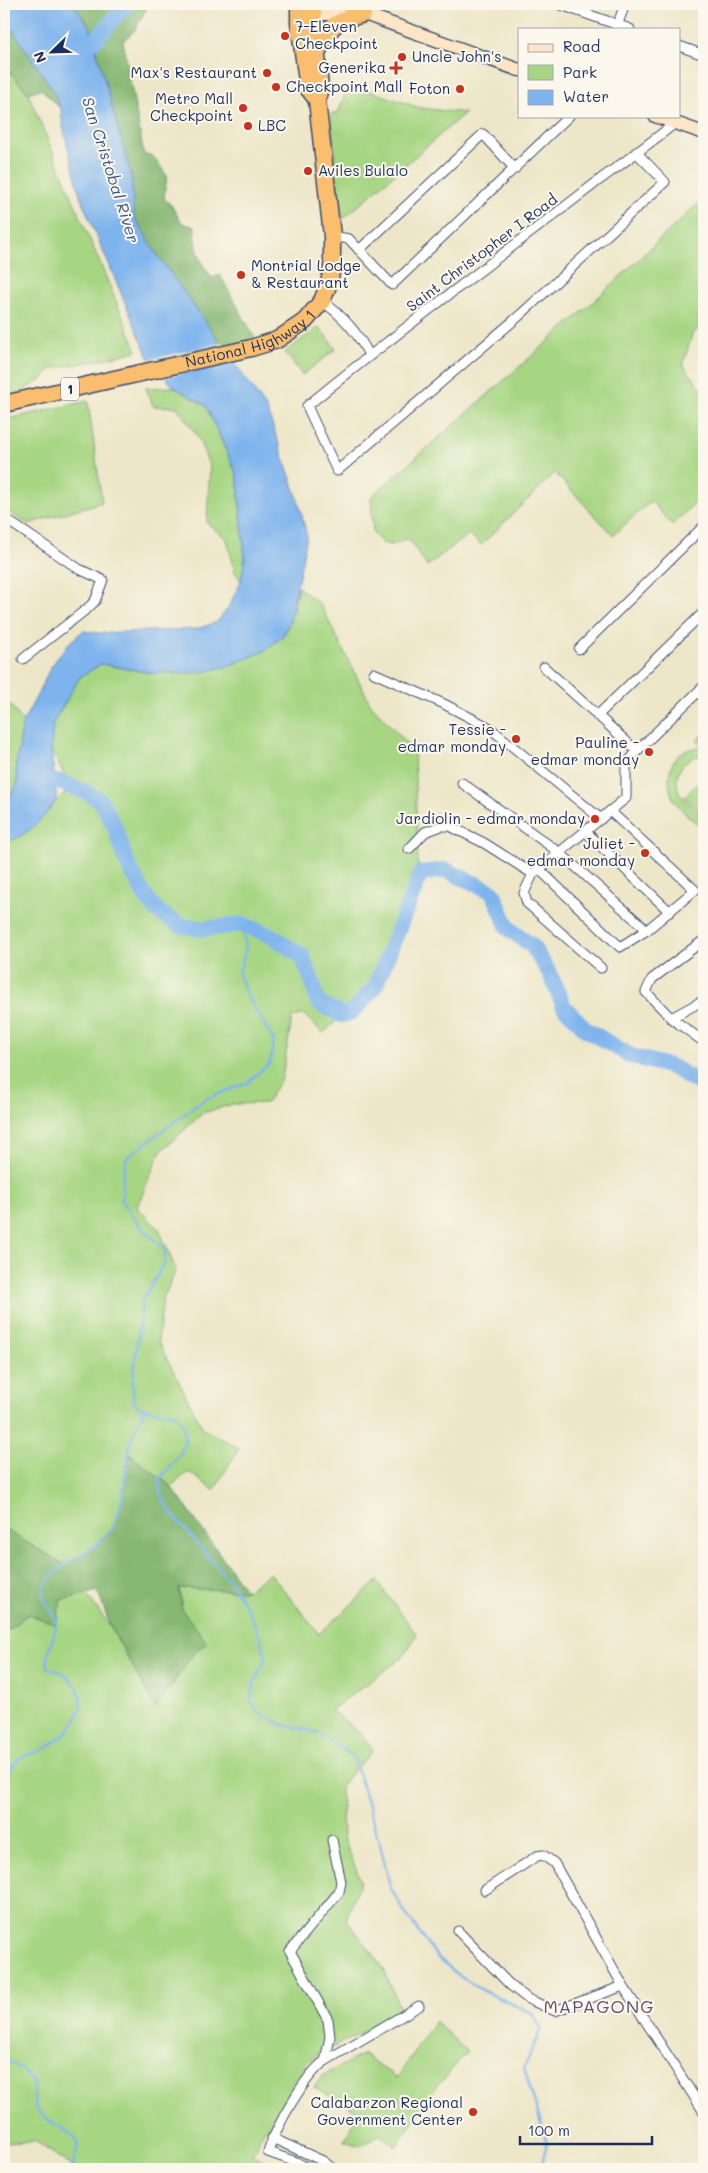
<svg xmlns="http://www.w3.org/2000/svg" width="708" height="2173" viewBox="0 0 708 2173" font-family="Mali,sans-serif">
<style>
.green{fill:#a7d683;stroke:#618270;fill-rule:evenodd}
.forest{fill:#85b771;stroke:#507368}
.water{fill:#7eb4ed;stroke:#4c72a6}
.pier{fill:#ede6c8}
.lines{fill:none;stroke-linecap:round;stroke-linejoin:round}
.stream{stroke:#7eb4ed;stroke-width:2.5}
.river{stroke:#7eb4ed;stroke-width:16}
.street-casing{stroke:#3a4a6e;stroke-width:11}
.secondary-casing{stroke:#3a4a6e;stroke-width:15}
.highway-casing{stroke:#3a4a6e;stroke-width:19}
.street{stroke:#fff;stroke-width:9}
.secondary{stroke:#fde5c5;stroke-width:12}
.highway{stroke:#fabe6e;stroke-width:16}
.poi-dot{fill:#c8321e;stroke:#fbf7ec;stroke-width:2}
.labels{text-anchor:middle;stroke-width:4;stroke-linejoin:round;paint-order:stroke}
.shield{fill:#fbf7ec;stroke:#5e6b89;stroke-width:1}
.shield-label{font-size:14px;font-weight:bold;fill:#1b2f5e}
.poi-label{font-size:15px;fill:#1b2f5e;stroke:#fbf7ec;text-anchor:end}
.street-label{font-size:15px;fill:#1b2f5e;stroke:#fbf7ec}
.water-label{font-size:16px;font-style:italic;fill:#395789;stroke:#fbf7ec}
.quarter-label{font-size:18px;letter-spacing:1px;fill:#60516e;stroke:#fbf7ec}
</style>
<rect width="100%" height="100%" fill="#fbf7ec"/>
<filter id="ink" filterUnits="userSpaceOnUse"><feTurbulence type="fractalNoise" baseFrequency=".02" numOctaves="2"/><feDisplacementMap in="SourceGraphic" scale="10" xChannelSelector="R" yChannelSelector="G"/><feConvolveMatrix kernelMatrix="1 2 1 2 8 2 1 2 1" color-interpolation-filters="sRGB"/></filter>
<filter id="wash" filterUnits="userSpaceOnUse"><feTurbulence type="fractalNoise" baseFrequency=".0096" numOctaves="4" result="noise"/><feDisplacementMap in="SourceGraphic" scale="20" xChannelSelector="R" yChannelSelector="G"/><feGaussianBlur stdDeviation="1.12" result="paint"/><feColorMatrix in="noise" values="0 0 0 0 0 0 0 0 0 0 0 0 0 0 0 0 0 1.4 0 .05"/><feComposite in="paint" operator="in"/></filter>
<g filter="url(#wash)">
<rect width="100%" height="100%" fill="#ede6c8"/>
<g class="green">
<polygon points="4,65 28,93 137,351 100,360 51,369 41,380 17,394 4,396"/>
<polygon points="349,84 420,108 465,113 343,219 338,195 331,114 338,113"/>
<polygon points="704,198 704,324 692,334 683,365 704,392 704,494 672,525 651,501 613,535 555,473 481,545 469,534 427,566 408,538 392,545 382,543 373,532 371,497 591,304"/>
<polygon points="319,327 336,349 302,375 285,352"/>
<polygon points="174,387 206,406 237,475 245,557 241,581 235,572 227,539 207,523 210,467 197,435 177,407 153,406 146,388"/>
<polygon points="88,401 102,502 28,524 4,509 4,420"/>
<path d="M298 587 320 604 371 705 414 751 418 863 412 897 375 987 323 1033 303 1014 292 1018 282 1077 266 1103 233 1104 203 1113 160 1152 137 1207 159 1229 176 1270 163 1299 158 1341 203 1429 239 1448 214 1490 188 1472 171 1486 129 1454C125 1478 123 1505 113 1526 107 1540 78 1557 65 1565L110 1626 156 1708 194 1653 207 1642 182 1610 179 1588 246 1591 270 1573 319 1634 377 1581 417 1635 402 1658 331 1710 362 1735 373 1750 341 1785 343 1837 361 1881 346 1919 383 1967 401 2011 308 2061 272 2124 264 2130 252 2155 284 2169H76L35 2141 4 2143V1633L28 1614 65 1565 4 1529V842C30 839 51 803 71 788L51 750 52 723 80 677 101 664 151 673 225 667 263 652 283 636 290 621ZM235 924 204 929 183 925Z"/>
<polygon points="4,696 23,722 16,765 17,785 4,805"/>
<path d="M703 734 704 756C683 754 669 779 682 797 688 805 697 812 704 819V831C695 821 681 811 674 800 665 785 668 760 684 751 690 748 697 748 703 747L697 741Z"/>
<polygon points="704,777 704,817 684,797"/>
<polygon points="435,2021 467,2052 434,2090 396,2147 380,2134 361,2146 344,2141 360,2112 314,2088 322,2076 363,2054 397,2078"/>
</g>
<g class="forest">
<path d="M73 4H149L135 30 123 41 144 155H152L167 176 164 198 171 205 182 223 195 227C197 252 197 257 212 278L220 275 256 340 223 347 154 250 134 216 131 175 90 27Z"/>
<polygon points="4,17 53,91 61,109 41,89 28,93 4,65"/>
<path d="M128 1454 171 1486 246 1591 179 1588 182 1610 207 1642 194 1653 156 1708 110 1626 98 1591 61 1600 56 1625 28 1614 4 1633V1529L65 1565C81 1555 99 1544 111 1529 122 1517 126 1471 128 1454Z"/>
</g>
<path class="water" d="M4 4H73L90 27 131 175 134 216 154 250 266 407 297 496 307 536 290 621 283 636 263 652 225 667 197 673H151L101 664 80 677 53 723 51 750 57 799C44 817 26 839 4 842V805L17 785 16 765 23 722 42 686 50 668 68 644 83 631 102 633 197 629 217 622 228 608 241 581 245 557 237 475 206 406 174 387 151 361 147 354 81 199 63 127 61 109 53 91 4 17Z"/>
<polygon class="pier" points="223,343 236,361 163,378 148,360"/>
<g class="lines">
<g class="stream">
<path d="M242 924 246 948 239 973 245 992 274 1041 270 1063 247 1083 205 1099 127 1157 123 1174 122 1202 141 1227 165 1249V1262L142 1301 133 1381V1401L139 1408 176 1414C196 1440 179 1459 159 1479L161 1496 173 1515 231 1583 247 1608 260 1636 266 1657 254 1683 251 1701 259 1713 281 1724 318 1733 353 1756 381 1848 391 1889 406 1914 437 1957 461 1977 482 1990 532 2013 541 2029 524 2068 547 2143 541 2169"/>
<path d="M4 1783C8 1776 11 1765 17 1760 25 1753 34 1755 42 1750 71 1734 99 1704 66 1675 62 1671 53 1671 48 1668 45 1653 55 1639 56 1624 57 1610 40 1604 44 1590 50 1562 101 1552 113 1527 125 1502 124 1471 130 1445 133 1432 139 1420 145 1409"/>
<polyline points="4,2059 21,2068 33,2082 35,2106 41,2115 75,2137 78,2145 72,2169"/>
</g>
<g class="river">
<polyline points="77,55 96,39 127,4"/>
<polyline points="45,781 59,782 86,792 101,801 116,830 126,861 144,894 156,910 179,925 204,929 242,924 272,936 302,956 312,981 318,1003 342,1015 352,1012 375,987 421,873 446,870 493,892 508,928 532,946 550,974 564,1007 587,1030 631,1056 672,1067 704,1086"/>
</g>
</g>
</g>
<g filter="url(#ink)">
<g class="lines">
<g class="street-casing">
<g id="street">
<polyline points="558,4 630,29"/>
<polyline points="616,29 625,4"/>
<polyline points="679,46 704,55"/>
<path d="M636 152 665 182 519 316 337 471 307 406C403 327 504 254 602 178 627 160 652 142 675 123"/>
<polyline points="332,236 349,239 392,285 569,116"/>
<polyline points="359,250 483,134 515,169"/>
<path d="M322 301C342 315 358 333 369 355"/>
<polyline points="4,518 79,569 103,580 95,601 88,608 23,659"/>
<polyline points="579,649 704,526"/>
<polyline points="544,667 637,751"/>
<polyline points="374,673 444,704 490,728 601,819"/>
<polyline points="597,716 704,612"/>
<polyline points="462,783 560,853 647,930"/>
<polyline points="585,831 670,912"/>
<polyline points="409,849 425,832 441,826 450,826 484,843 533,874"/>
<polyline points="539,869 620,947 647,930 695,890 610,811"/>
<polyline points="704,940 652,979 646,992 671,1018 704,1042"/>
<polyline points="601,968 527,903 524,893 533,874 539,869 626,798 626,765 637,751 704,686"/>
<polyline points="671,1018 704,1000"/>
<polyline points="485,1890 537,1856 543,1855 554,1863 623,1986 704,2112"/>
<polyline points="458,1931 510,1985 528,1999 555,2011 623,1986"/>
<polyline points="325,2061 330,2037 328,2020 290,1951 339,1892 341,1882 332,1840"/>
<polyline points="272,2138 323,2161 333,2169"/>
<path d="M309 2169 296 2162 268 2152C276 2127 304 2076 325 2061L419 2006"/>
</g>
</g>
<g class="secondary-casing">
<g id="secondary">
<polyline points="337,4 519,70"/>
<polyline points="305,14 353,14"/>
<polyline points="655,116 704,133"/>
</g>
</g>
<g class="highway-casing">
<g id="highway">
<polyline points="299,4 299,23 308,88 317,100"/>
<polyline points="348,4 363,14"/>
<path d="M316 55C331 26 330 23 363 14"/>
<path id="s1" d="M4 404 251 348 277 340 305 321 322 301 329 283 332 268V236L317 100 320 88 312 4"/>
</g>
</g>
<use href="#street" class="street"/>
<use href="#secondary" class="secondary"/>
<use href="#highway" class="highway"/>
</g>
</g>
<g class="poi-dot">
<circle cx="285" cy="36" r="5"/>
<circle cx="402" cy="57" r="5"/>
<path d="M393.5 60.5h5v5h5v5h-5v5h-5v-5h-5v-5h5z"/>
<circle cx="267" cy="73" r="5"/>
<circle cx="276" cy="87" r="5"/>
<circle cx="460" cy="89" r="5"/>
<circle cx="243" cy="108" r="5"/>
<circle cx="248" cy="126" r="5"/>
<circle cx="308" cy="171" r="5"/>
<circle cx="241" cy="275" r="5"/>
<circle cx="516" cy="739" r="5"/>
<circle cx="649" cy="752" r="5"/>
<circle cx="595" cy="819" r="5"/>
<circle cx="645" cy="853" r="5"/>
<circle cx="473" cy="2112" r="5"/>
</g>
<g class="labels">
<rect class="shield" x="61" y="377.5" width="18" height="23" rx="4"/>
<g class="shield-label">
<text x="70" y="394">1</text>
</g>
<g class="poi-label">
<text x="295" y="32" text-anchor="start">7-Eleven<tspan x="295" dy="17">Checkpoint</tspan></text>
<text x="412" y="62" text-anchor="start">Uncle John's</text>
<text x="386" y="73">Generika</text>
<text x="257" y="78">Max's Restaurant</text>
<text x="286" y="92" text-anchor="start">Checkpoint Mall</text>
<text x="450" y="94">Foton</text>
<text x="233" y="104">Metro Mall<tspan x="233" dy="17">Checkpoint</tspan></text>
<text x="258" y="131" text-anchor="start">LBC</text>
<text x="318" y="176" text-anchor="start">Aviles Bulalo</text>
<text x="251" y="271" text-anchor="start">Montrial Lodge<tspan x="251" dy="17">&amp; Restaurant</tspan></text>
<text x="506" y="735">Tessie -<tspan x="506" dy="17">edmar monday</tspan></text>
<text x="639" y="748">Pauline -<tspan x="639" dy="17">edmar monday</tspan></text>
<text x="585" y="824">Jardiolin - edmar monday</text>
<text x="635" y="849">Juliet -<tspan x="635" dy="17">edmar monday</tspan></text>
<text x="463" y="2108">Calabarzon Regional<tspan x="463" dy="17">Government Center</tspan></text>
</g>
<g class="street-label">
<text transform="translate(482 253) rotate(-37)" y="5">Saint Christopher I Road</text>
<text dy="5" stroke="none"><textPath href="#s1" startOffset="256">National Highway 1</textPath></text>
</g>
<g class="water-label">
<text transform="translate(111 170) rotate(72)" y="6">San Cristobal River</text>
</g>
<g class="quarter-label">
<text x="599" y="2013">MAPAGONG</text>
</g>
</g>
<rect width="708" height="2173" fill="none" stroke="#fbf7ec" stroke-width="20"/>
<rect x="518" y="28" width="162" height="90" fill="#fbf7ec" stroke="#a1a7b3"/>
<rect x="528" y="44" width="25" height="8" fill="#fde5c5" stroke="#a1a7b3"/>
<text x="563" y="52" font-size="15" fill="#1b2f5e">Road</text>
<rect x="528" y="65" width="25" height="15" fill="#a7d683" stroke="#a1a7b3"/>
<text x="563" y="78" font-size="15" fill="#1b2f5e">Park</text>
<rect x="528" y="90" width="25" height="15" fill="#7eb4ed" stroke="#a1a7b3"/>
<text x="563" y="102" font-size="15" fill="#1b2f5e">Water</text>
<g transform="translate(52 52) rotate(247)" stroke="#fbf7ec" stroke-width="4" paint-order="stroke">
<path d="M0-4L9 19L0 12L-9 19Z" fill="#1b2f5e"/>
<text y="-8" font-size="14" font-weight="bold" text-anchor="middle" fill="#1b2f5e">N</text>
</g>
<path d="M520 2136v8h132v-8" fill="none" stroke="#1b2f5e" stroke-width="2.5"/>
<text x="528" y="2136" font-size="15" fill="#1b2f5e" stroke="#fbf7ec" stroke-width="4" paint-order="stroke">100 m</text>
</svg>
